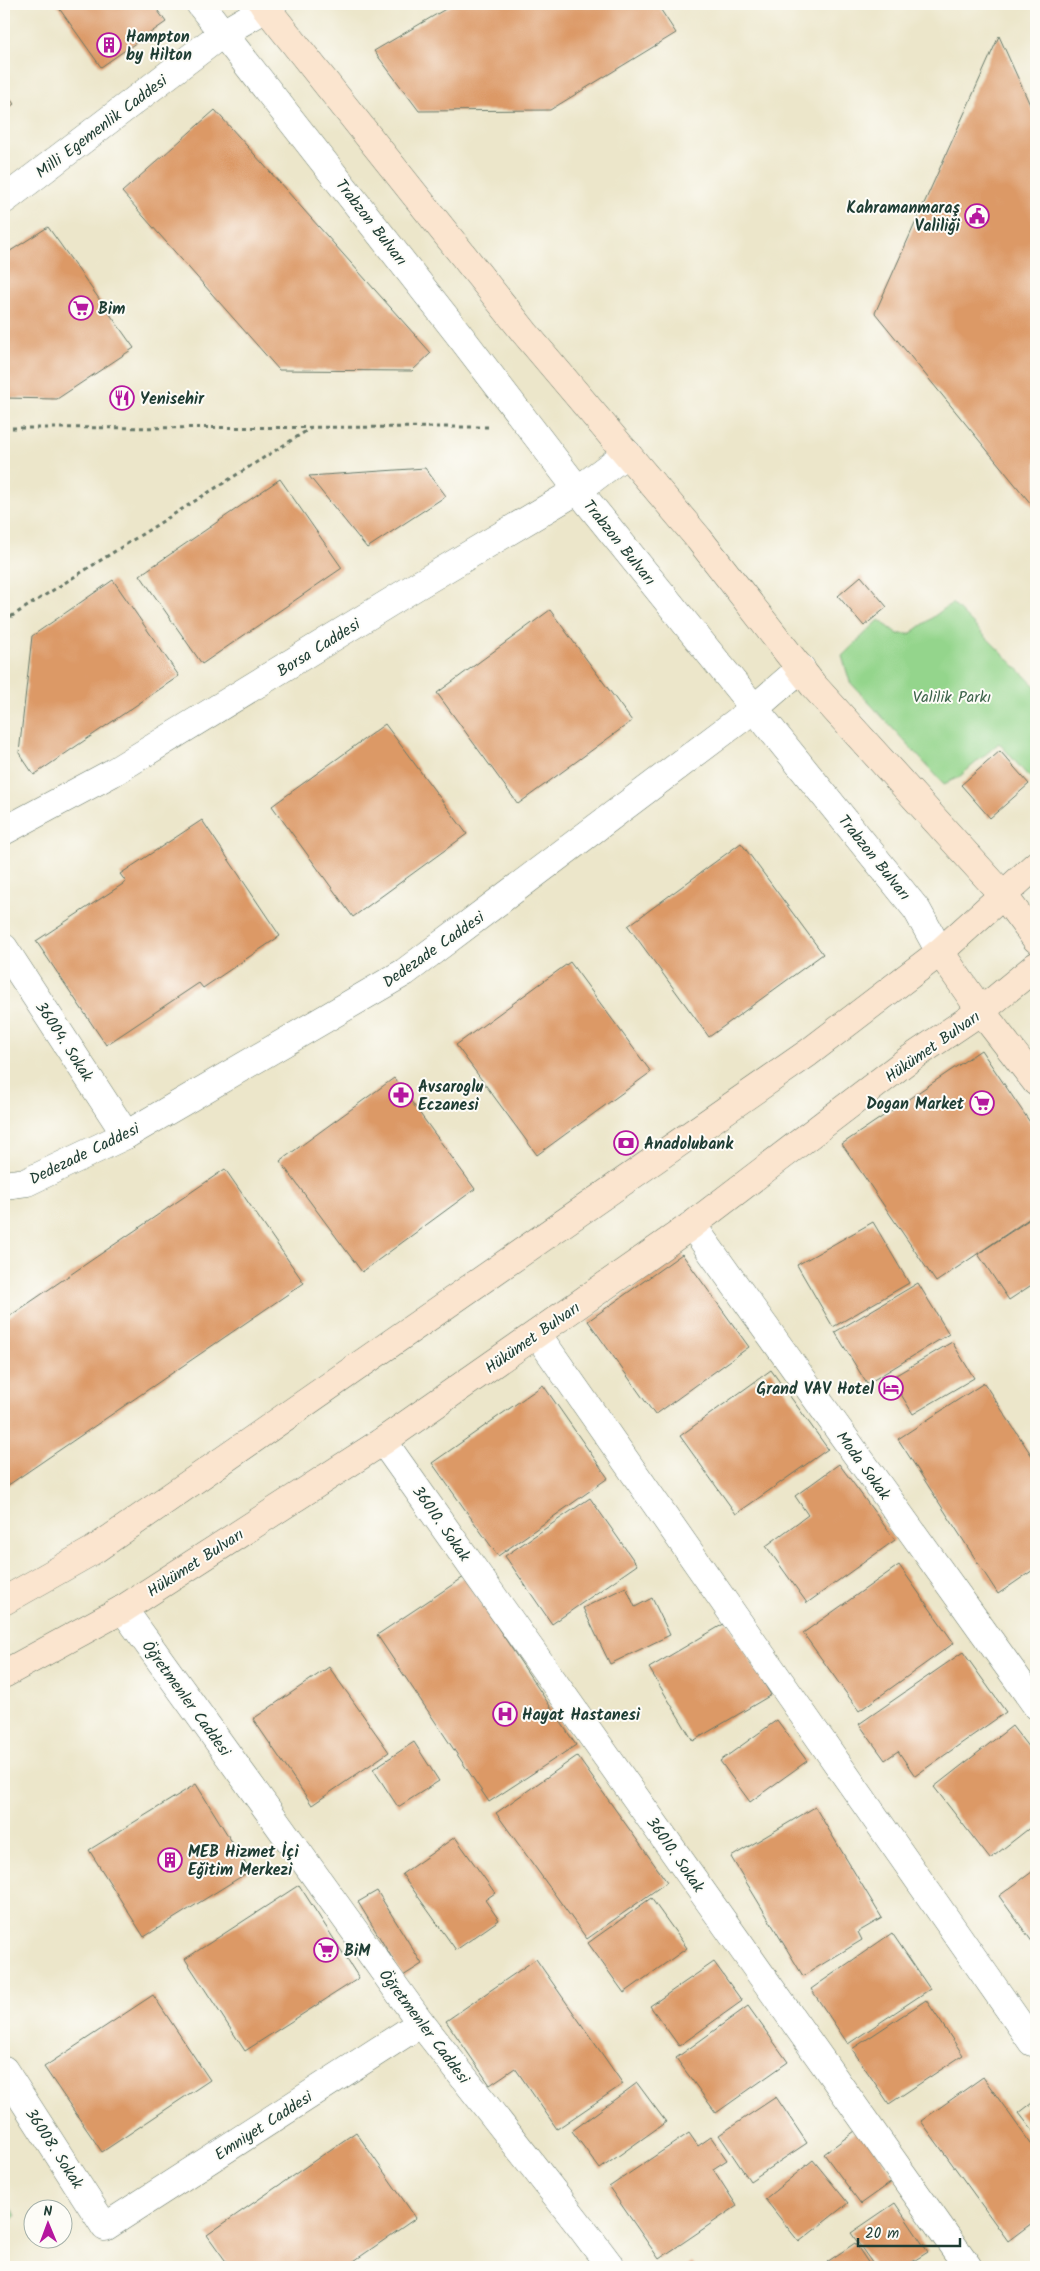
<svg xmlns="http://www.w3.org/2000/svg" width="1040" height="2271" viewBox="0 0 1040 2271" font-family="Kalam,sans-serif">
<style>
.green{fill:#94d58c;stroke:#5a8960}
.building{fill:#dc9966}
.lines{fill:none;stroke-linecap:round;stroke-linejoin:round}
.pedestrian-casing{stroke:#677868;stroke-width:29}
.minor-casing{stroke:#677868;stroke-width:29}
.secondary-casing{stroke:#677868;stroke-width:29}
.path{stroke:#677868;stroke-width:3;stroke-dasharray:4 4;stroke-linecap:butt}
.pedestrian{stroke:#fff;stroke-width:28}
.minor{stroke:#fff;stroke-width:28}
.secondary{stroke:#fbe5cf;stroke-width:28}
.labels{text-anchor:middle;stroke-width:4;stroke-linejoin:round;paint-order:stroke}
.poi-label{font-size:16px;font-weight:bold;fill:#1f3d34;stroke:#fdfcf7;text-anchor:start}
.street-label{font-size:16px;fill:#1f3d34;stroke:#fdfcf7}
.park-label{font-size:16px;fill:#3c634a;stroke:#fdfcf7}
</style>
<rect width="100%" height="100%" fill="#fdfcf7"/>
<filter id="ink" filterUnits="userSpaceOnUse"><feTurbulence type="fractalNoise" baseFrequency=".02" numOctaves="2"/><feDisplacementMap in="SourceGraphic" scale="10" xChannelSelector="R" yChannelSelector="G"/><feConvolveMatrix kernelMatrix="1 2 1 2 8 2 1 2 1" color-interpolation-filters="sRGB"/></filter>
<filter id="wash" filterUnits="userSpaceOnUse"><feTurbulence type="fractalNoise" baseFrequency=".0096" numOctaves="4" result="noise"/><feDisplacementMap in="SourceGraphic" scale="20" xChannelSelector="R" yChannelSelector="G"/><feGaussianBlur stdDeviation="1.12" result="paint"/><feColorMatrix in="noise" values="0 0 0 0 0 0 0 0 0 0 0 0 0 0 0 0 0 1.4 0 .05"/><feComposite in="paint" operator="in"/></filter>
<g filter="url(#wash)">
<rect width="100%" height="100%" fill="#ece6ca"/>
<g class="green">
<polygon points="952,603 1036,687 1036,775 1028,776 999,743 959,777 944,784 850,682 842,656 879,620 898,634 910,634"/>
<polygon points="4,2195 16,2216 4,2229"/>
</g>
<g id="blocks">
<g class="building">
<polygon points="56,4 153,4 166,22 101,67"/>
<polygon points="454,4 657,4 676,33 550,110 419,111 374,51"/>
<polygon points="999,36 1036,118 1036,510 875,313"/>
<polygon points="4,91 14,104 4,111"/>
<polygon points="215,110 431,353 412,371 279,370 122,192"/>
<polygon points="48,227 134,348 57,399 4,398 4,255"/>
<polygon points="425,468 446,496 367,548 309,476"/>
<polygon points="280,479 342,568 202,664 140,575"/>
<polygon points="861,576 887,607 864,626 838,596"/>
<polygon points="113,580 179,676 34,775 19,753 32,636"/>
<polygon points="550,610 632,721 518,804 437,693"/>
<polygon points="385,724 467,834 353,917 272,806"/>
<polygon points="1000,751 1029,784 990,818 961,785"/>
<polygon points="202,820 280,936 203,988 199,983 106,1045 36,941 126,882 120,874"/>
<polygon points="741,843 823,954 709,1037 628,926"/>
<polygon points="570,962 651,1072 537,1155 456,1045"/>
<polygon points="981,1050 1036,1131 1036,1214 936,1282 842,1144"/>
<polygon points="394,1078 475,1189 362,1272 280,1161"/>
<polygon points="225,1169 304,1283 4,1488 4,1320"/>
<polygon points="1036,1215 1036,1282 1009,1300 978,1254"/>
<polygon points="873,1222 909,1283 833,1327 797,1265"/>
<polygon points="682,1254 749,1347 655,1415 588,1321"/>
<polygon points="918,1283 949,1334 867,1384 835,1332"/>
<polygon points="952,1342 974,1378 913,1414 891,1378"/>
<polygon points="771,1370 828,1449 736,1514 680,1436"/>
<polygon points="984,1383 1036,1462 1036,1568 998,1594 898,1439"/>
<polygon points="543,1385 608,1478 498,1556 432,1463"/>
<polygon points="839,1464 895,1540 807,1603 766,1546 808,1515 795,1496"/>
<polygon points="590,1498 637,1565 552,1624 505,1556"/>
<polygon points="899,1565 954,1643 859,1711 803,1633"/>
<polygon points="464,1577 576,1745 489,1802 377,1635"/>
<polygon points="626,1587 635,1607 652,1598 670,1635 610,1664 583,1608"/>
<polygon points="727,1622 771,1695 693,1741 649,1668"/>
<polygon points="963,1652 1006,1712 915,1776 898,1751 885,1760 859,1724"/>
<polygon points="329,1667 389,1752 312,1805 253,1719"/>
<polygon points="777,1720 807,1761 750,1802 720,1761"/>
<polygon points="1012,1726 1036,1757 1036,1823 990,1859 934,1787"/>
<polygon points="414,1742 439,1781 398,1807 373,1769"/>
<polygon points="577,1756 667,1882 587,1939 496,1813"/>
<polygon points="196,1784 250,1871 144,1937 89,1850"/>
<polygon points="815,1807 882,1918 858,1932 862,1940 803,1976 731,1857"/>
<polygon points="455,1837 495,1893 485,1900 499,1920 456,1950 402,1874"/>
<polygon points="1036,1869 1036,1947 999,1896"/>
<polygon points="299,1885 359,1978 245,2051 185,1959"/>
<polygon points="377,1891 422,1964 403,1976 358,1902"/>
<polygon points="651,1898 687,1948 624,1993 588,1943"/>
<polygon points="892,1933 930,1989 848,2044 811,1989"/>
<polygon points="536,1959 623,2084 557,2129 515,2068 490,2085 446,2021"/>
<polygon points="714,1962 742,2001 679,2046 650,2006"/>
<polygon points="153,1995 210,2080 102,2152 44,2067"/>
<polygon points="926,2000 963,2055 889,2104 852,2049"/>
<polygon points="748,2006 788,2062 716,2113 676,2058"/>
<polygon points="983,2077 1036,2151 1036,2220 1008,2241 921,2121"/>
<polygon points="637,2083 666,2122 600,2169 572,2131"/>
<polygon points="776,2097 807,2143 750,2181 719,2135"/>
<polygon points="1036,2100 1036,2135 1019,2113"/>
<polygon points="859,2128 896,2179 861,2204 824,2154"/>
<polygon points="356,2132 416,2218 351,2263 354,2267 230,2267 207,2235"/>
<polygon points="689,2133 698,2146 711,2137 727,2160 713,2169 737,2206 659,2259 609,2187"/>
<polygon points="813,2160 848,2203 799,2242 765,2199"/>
<polygon points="895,2203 928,2252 904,2267 875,2267 851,2233"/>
<polygon points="855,2243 871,2267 830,2267 827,2262"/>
<polygon points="692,2262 696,2267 685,2267"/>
</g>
</g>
</g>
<g filter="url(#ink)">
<use href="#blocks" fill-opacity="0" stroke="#677868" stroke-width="1"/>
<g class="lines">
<g class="pedestrian-casing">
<polyline id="pedestrian" points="200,4 457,332 578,490 917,910 940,952"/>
</g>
<g class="minor-casing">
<g id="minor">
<polyline points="4,200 223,33 273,4"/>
<polyline points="4,831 112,773 415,587 578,490 627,453"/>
<polyline points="4,948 126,1135"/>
<polyline points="4,1185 27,1182 126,1135 405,972 755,708 801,668"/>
<polyline points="692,1225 1036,1705"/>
<polyline points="537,1334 1032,2042"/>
<polyline points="383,1441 968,2267"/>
<polyline points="123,1609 421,2023 577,2222 611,2267"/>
<polyline points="4,2070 105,2227 421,2023"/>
</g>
</g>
<g class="secondary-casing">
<g id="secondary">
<polyline points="263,4 525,333 699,539 813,685 1004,896 1036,939"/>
<polyline points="940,952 981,1011 1036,1082"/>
<polyline points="4,1601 94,1550 808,1053 940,952 1036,865"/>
<polyline points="4,1674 123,1609 383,1441 692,1225 904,1063 981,1011 1036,966"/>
</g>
</g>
<g class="path">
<polyline points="4,428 491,427"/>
<polyline points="4,621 311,428"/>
</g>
<use href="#pedestrian" class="pedestrian"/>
<use href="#minor" class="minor"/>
<use href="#secondary" class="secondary"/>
</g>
</g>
<defs>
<g id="building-ring" transform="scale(1.25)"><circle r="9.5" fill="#fdfcf7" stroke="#b5179e" stroke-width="1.5"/><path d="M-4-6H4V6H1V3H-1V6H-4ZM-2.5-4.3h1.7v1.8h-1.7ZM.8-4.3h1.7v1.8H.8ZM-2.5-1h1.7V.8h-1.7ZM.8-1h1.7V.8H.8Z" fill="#b5179e"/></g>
<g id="civic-ring" transform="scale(1.25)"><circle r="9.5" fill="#fdfcf7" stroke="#b5179e" stroke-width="1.5"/><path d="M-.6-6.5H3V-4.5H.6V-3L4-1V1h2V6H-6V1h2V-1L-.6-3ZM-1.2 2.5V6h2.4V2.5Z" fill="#b5179e"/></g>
<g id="supermarket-ring" transform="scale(1.25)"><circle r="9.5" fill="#fdfcf7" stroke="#b5179e" stroke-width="1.5"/><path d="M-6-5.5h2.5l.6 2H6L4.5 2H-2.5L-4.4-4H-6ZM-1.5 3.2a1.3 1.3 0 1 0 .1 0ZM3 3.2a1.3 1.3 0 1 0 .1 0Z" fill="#b5179e"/></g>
<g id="restaurant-ring" transform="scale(1.25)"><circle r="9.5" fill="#fdfcf7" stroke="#b5179e" stroke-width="1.5"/><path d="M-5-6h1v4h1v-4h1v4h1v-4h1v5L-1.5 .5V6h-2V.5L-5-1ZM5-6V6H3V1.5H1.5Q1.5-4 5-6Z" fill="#b5179e"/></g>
<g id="pharmacy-ring" transform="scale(1.25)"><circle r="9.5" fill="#fdfcf7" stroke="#b5179e" stroke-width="1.5"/><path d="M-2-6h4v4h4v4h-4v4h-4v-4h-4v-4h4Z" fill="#b5179e"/></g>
<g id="bank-ring" transform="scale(1.25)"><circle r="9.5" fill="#fdfcf7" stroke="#b5179e" stroke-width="1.5"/><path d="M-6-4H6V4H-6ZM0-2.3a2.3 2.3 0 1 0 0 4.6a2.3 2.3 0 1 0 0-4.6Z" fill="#b5179e"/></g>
<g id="hotel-ring" transform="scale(1.25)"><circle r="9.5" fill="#fdfcf7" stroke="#b5179e" stroke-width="1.5"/><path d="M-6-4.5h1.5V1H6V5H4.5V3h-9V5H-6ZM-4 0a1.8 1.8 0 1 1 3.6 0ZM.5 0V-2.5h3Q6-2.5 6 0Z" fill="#b5179e"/></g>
<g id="hospital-ring" transform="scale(1.25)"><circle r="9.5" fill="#fdfcf7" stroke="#b5179e" stroke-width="1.5"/><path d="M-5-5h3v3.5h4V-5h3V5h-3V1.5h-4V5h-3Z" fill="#b5179e"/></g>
</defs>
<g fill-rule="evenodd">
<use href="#building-ring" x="109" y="45"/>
<use href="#civic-ring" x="977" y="216"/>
<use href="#supermarket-ring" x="81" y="308"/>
<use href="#restaurant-ring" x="122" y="398"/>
<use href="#pharmacy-ring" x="401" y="1095"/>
<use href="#supermarket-ring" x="982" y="1103"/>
<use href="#bank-ring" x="626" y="1143"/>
<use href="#hotel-ring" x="891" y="1388"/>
<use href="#hospital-ring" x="505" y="1714"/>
<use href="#building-ring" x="170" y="1860"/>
<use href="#supermarket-ring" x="326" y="1950"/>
</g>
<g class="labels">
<g class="poi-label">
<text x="126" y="42">Hampton<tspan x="126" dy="18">by Hilton</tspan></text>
<text x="960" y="213" text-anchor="end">Kahramanmaraş<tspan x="960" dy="18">Valiliği</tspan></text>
<text x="98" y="314">Bim</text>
<text x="140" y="404">Yenisehir</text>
<text x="418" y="1092">Avsaroglu<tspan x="418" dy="18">Eczanesi</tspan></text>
<text x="964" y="1109" text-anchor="end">Dogan Market</text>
<text x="644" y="1149">Anadolubank</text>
<text x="874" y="1394" text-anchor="end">Grand VAV Hotel</text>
<text x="522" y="1720">Hayat Hastanesi</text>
<text x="188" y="1857">MEB Hizmet İçi<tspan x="188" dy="18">Eğitim Merkezi</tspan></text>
<text x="344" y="1956">BiM</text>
</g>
<g class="street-label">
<text transform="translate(101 126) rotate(-37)" y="6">Milli Egemenlik Caddesi</text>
<text transform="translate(372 222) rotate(52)" y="6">Trabzon Bulvarı</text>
<text transform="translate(620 542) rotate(51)" y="6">Trabzon Bulvarı</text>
<text transform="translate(318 647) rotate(-32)" y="6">Borsa Caddesi</text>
<text transform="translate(875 857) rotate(51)" y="6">Trabzon Bulvarı</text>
<text transform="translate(433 949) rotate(-35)" y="6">Dedezade Caddesi</text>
<text transform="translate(65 1041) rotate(57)" y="6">36004. Sokak</text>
<text transform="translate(932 1046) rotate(-35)" y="6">Hükümet Bulvarı</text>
<text transform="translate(84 1153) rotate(-26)" y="6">Dedezade Caddesi</text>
<text transform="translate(532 1337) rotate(-35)" y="6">Hükümet Bulvarı</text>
<text transform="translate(864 1465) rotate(54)" y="6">Moda Sokak</text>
<text transform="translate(442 1523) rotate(55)" y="6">36010. Sokak</text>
<text transform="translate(195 1562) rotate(-33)" y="6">Hükümet Bulvarı</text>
<text transform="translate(187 1698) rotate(54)" y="6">Öğretmenler Caddesi</text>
<text transform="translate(676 1854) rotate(55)" y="6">36010. Sokak</text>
<text transform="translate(425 2026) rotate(53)" y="6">Öğretmenler Caddesi</text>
<text transform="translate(263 2125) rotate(-33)" y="6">Emniyet Caddesi</text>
<text transform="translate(55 2148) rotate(57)" y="6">36008. Sokak</text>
</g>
<g class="park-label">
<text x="952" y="702">Valilik Parkı</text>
</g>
</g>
<rect width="1040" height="2271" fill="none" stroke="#fdfcf7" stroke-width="20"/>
<g transform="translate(48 2224) rotate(359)"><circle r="24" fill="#fdfcf7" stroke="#a4b0a9"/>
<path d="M0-4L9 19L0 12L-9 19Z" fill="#b5179e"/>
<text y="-8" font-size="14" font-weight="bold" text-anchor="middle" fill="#1f3d34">N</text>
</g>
<path d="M858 2238v8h102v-8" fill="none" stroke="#1f3d34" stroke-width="2.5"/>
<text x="865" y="2238" font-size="15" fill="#1f3d34" stroke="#fdfcf7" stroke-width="4" paint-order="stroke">20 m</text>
</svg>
